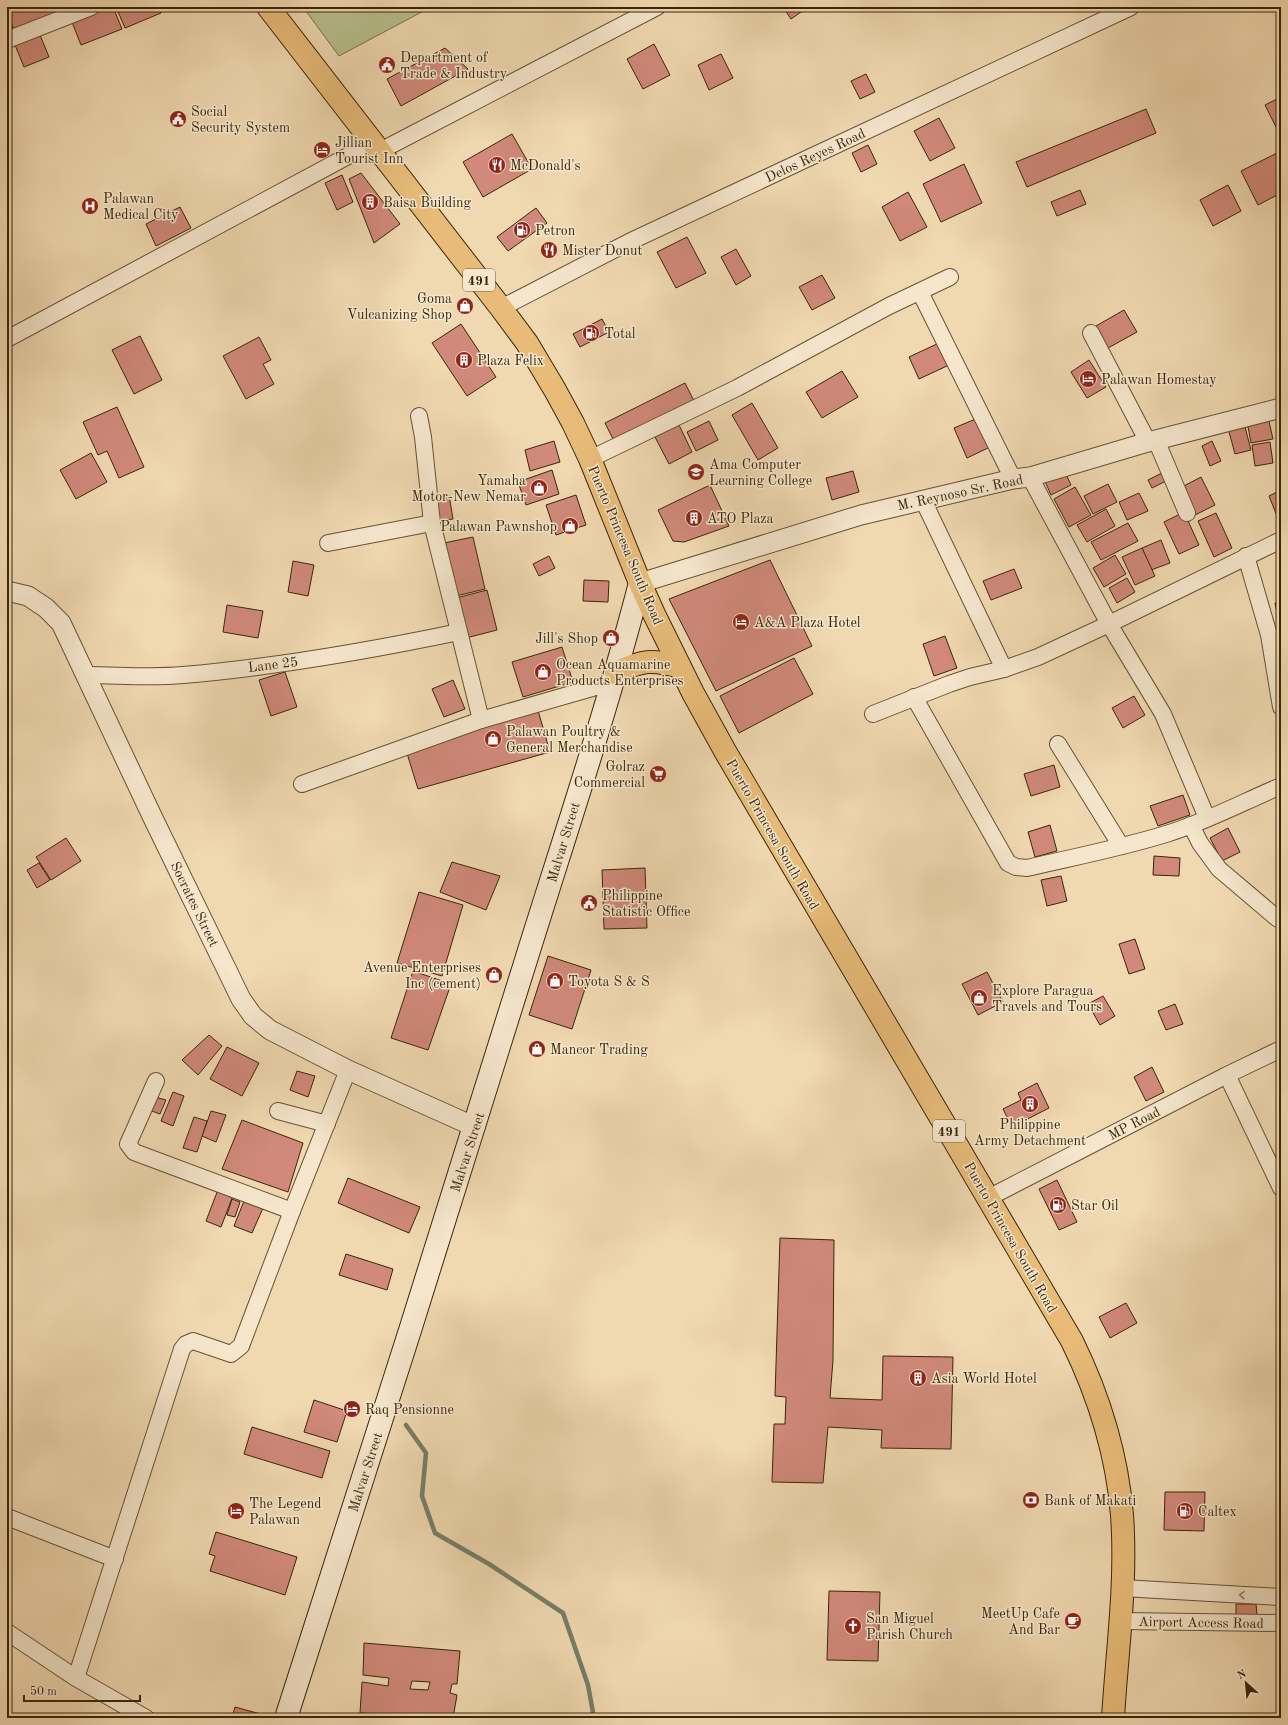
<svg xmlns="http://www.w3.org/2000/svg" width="1288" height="1725" viewBox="0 0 1288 1725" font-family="'Old Standard TT',serif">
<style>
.green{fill:#b7bf8d;stroke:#78724b}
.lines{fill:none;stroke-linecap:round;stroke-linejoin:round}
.stream{stroke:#747f69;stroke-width:4.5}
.building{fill:#d0897a;stroke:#3a2609;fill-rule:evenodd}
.minor-casing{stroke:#685233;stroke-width:18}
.tertiary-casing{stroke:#685233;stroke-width:21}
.secondary-casing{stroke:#3a2609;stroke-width:24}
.primary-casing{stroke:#3a2609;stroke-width:24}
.minor{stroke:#f5e6cc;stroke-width:16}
.tertiary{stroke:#f5e6cc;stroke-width:19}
.secondary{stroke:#f5e6cc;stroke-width:22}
.primary{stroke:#e8bc78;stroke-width:22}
.oneway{stroke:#98866a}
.labels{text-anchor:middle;stroke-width:3;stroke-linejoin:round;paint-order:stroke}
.shield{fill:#f5e6cc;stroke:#726044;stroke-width:1}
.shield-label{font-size:13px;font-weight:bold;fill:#3a2609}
.poi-label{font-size:14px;fill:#3a2609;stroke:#f5e6cc;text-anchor:start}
.street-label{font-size:14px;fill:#3a2609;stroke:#f5e6cc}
</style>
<rect width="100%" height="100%" fill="#f0d8b0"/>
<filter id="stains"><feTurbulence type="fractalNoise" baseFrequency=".005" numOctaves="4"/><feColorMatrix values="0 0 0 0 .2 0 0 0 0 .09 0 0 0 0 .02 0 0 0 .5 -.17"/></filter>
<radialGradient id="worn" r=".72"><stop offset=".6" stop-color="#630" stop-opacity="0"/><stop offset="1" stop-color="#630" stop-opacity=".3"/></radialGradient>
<polygon class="green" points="303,7 431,7 339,56"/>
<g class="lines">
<polyline class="stream" points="406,1425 426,1453 422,1496 435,1533 489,1564 563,1613 588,1685 594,1718"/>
</g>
<g class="building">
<polygon points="11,7 85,7 16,35 7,12 7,9"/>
<polygon points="111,7 113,7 122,29 81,45 72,22"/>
<polygon points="116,7 159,7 161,13 125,28"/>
<polygon points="783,7 808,7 791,19"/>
<polygon points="7,14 15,33 7,36"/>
<polygon points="40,35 49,57 24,67 15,45"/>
<polygon points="654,44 670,75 643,89 627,59"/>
<polygon points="445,48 468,69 401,106 387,79"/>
<polygon points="721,54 733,78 709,90 698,65"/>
<polygon points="866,74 875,92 860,99 851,81"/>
<polygon points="1281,97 1281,137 1265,105"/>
<polygon points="1146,109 1156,133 1027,187 1016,162"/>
<polygon points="939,118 955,148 930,161 914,131"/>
<polygon points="512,134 532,169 483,197 463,162"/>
<polygon points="868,145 877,164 861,172 852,153"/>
<polygon points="1281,151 1281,193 1258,205 1241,171"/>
<polygon points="964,164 982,203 941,222 923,184"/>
<polygon points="361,173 400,224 374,243 349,179"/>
<polygon points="342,175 353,202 337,210 325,183"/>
<polygon points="1228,185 1241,211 1213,226 1200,200"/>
<polygon points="1080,190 1086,204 1057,216 1051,202"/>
<polygon points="908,192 927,227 900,241 882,207"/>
<polygon points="180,207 191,228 156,246 146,224"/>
<polygon points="536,208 547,223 508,251 497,237"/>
<polygon points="687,237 706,273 676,288 657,252"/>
<polygon points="736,249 751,276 736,285 721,257"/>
<polygon points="822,275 835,298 812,310 799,287"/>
<polygon points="1124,310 1137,332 1108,348 1096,326"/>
<polygon points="602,319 609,332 580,347 573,334"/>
<polygon points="461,324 496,377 467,396 432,343"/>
<polygon points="140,336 162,380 134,394 112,350"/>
<polygon points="259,337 271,360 263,364 274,384 246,399 223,356"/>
<polygon points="939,343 949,365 919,379 909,357"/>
<polygon points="1089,360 1106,387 1087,398 1071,372"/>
<polygon points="842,371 858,397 822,418 806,392"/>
<polygon points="685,383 694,401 614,441 605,423"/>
<polygon points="752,403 778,448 758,460 732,415"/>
<polygon points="117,407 144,467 119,478 107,451 98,455 83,422"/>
<polygon points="1268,417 1273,439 1251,443 1247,421"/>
<polygon points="978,418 990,447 967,458 954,428"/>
<polygon points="709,421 718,440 696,451 687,432"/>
<polygon points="1244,423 1251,450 1235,454 1228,428"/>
<polygon points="679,425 692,452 669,464 655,437"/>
<polygon points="554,441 560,462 530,471 525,450"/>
<polygon points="1212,441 1221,461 1210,466 1202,446"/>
<polygon points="1270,442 1273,463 1255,466 1252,445"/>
<polygon points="91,453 107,482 76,499 60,470"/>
<polygon points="552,470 559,494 526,505 518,482"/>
<polygon points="1064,470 1071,485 1051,495 1044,479"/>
<polygon points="853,471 859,492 832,500 826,478"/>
<polygon points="1164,472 1168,480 1152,488 1148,480"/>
<polygon points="1201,477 1215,505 1195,515 1182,487"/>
<polygon points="1108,484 1117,502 1093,514 1084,496"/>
<polygon points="710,485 729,526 684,542 673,541 658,510"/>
<polygon points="1075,487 1091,515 1069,527 1054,499"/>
<polygon points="1281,487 1281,521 1279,521 1269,496 1277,492 1276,489"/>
<polygon points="1139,493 1148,511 1127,520 1119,502"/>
<polygon points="449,495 453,519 437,521 434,497"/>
<polygon points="576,495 586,525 556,535 546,505"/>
<polygon points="1106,509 1115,526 1087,542 1077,525"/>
<polygon points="1184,512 1199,545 1179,554 1164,522"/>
<polygon points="1216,513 1232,548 1214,557 1198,521"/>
<polygon points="1128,523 1138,541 1101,560 1091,542"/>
<polygon points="473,537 485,589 456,596 444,543"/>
<polygon points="1161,540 1170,563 1151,570 1142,548"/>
<polygon points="1142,548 1155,576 1135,585 1122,557"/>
<polygon points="1115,555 1126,574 1104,587 1093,568"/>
<polygon points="549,556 555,568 539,576 533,564"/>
<polygon points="770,560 812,646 716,691 669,599"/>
<polygon points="293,561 314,565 308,596 288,592"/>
<polygon points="1014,569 1022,588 991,600 983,581"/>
<polygon points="1127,578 1135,592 1117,603 1109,588"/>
<polygon points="584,580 609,581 608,602 583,601"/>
<polygon points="487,590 497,630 466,638 456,598"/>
<polygon points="1281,601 1281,617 1278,618 1275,603"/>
<polygon points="227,605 263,611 258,638 223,632"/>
<polygon points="945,636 957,668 934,676 923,644"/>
<polygon points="562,647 573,682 523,697 512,662"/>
<polygon points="794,658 813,694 739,733 720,696"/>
<polygon points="285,672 297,707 271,716 259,680"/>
<polygon points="453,680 465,709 444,717 432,689"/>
<polygon points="1134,696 1145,715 1123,728 1112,708"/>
<polygon points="537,707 550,752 418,789 406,750"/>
<polygon points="7,750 12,760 7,763"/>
<polygon points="1054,765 1060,787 1031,796 1024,774"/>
<polygon points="1183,795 1190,815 1158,826 1150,806"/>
<polygon points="1050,825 1057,851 1035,857 1028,832"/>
<polygon points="1228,828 1240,852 1222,861 1210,838"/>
<polygon points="66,838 81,861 51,880 36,857"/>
<polygon points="1154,856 1180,858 1179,876 1153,875"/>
<polygon points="452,862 500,876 486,910 440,892"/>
<polygon points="39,863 50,880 37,888 27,870"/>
<polygon points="645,868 647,928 604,929 602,870"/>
<polygon points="1061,876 1067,901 1047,906 1041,880"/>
<polygon points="419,892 463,905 442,976 397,963"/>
<polygon points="1135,939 1145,969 1129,974 1119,944"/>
<polygon points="548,956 591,970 572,1029 529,1015"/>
<polygon points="413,971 451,984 428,1050 391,1038"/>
<polygon points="987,972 1003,1002 978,1015 962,984"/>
<polygon points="1103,996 1115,1016 1100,1025 1088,1004"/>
<polygon points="1175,1004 1183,1024 1166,1030 1158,1011"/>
<polygon points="209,1035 222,1046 198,1075 182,1060"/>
<polygon points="227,1047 259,1063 242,1096 210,1079"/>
<polygon points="1152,1067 1164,1092 1146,1101 1134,1077"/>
<polygon points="297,1071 315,1076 308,1097 290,1090"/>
<polygon points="1037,1083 1049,1108 1012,1127 1003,1109 1021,1100 1018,1093"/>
<polygon points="173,1092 184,1096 173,1126 161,1121"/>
<polygon points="155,1097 166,1100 160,1114 149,1110"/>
<polygon points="211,1111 226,1115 216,1142 202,1136"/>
<polygon points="194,1117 207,1121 197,1152 183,1148"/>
<polygon points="242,1120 303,1143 288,1192 222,1169"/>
<polygon points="348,1178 420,1207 409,1233 338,1203"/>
<polygon points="1057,1180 1077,1222 1059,1230 1039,1189"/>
<polygon points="219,1187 234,1193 221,1227 206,1221"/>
<polygon points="232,1199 240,1202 235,1217 227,1215"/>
<polygon points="244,1201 263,1208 252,1233 234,1226"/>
<polygon points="780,1238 834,1240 833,1360 830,1398 882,1400 883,1356 953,1357 951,1449 881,1448 882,1430 828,1427 823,1483 772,1482 774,1424 785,1424 786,1397 775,1396"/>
<polygon points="346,1254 393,1269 387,1290 339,1275"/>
<polygon points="1126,1303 1137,1323 1110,1338 1099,1317"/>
<polygon points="314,1400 347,1411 337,1442 304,1432"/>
<polygon points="252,1427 330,1451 322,1478 244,1454"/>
<polygon points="1165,1492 1205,1492 1204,1531 1164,1530"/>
<polygon points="216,1532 297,1557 285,1595 210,1571 215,1556 209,1554"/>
<polygon points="829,1591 880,1592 878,1661 827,1660"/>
<polygon points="1236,1604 1256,1604 1257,1615 1236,1615"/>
<path d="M364 1643 460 1651 457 1684H452L450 1693 457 1695 453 1718 360 1713 362 1682 388 1686 389 1678 363 1675ZM412 1681 430 1682 428 1690 410 1689Z"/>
<polygon points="235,1707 264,1715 263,1718 232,1718"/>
</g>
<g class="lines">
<g class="minor-casing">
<g id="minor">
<polyline points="7,40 91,7"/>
<polyline points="380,151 657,7"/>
<polyline points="920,292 1013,479"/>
<polyline points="501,308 629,242 1131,7"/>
<polyline points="1091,333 1148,442"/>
<polyline points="7,339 374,142"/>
<polyline points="419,416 423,437 432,523 481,720"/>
<polyline points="1156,440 1187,513"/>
<polyline points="590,459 737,388 889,306 950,277"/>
<polyline points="1030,477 1109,624 1163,714 1207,818"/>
<polyline points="923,500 1004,669"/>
<polyline points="328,543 432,523"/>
<polyline points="1246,556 1269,635 1281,707"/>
<path d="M86 675C118 675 151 678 183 675 276 667 368 651 459 632"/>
<path d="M914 697 1008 863 1016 867 1027 868C1074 857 1121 848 1166 834 1206 822 1243 802 1281 786"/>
<polyline points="873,714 949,684 970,677 1004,669 1038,657 1109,624 1281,540"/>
<polyline points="1058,744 1121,846"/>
<polyline points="302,784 481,720 613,682"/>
<polyline points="1191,825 1200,843 1219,869 1278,919"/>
<polyline points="1227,1075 1281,1188"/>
<polyline points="156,1081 128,1144 134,1152 292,1211"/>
<polyline points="278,1111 327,1124"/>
<polyline points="988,1198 1227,1075 1281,1049"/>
<polyline points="7,1517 115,1559"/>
<polyline points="1122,1588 1281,1597"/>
<polyline points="1121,1621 1281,1623"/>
<polyline points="7,1632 76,1678 146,1718"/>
<polyline points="76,1678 182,1349 186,1344 193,1341 231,1354 241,1346 292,1211 348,1070"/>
</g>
</g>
<g class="tertiary-casing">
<g id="tertiary">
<polyline points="640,583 861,515 1013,479 1030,477 1148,442 1281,408"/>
<polyline points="7,591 28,596 46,608 61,623 152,816 241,999 253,1016 270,1030 348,1070 475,1127"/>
</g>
</g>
<g class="secondary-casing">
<path id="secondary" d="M286 1718C367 1466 448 1213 526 960 565 835 607 710 640 583"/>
</g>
<g class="primary-casing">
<g id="primary">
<path d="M268 7 501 308 527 343 555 390 573 423 590 459 640 583 654 614 693 693 725 751 1072 1341C1099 1396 1117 1454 1122 1515 1127 1583 1117 1651 1113 1718"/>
<path d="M616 673C642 660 652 659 680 667"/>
</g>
</g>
<use href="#minor" class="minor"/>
<use href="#tertiary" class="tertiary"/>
<use href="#secondary" class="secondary"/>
<use href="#primary" class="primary"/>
</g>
<defs><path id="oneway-chevron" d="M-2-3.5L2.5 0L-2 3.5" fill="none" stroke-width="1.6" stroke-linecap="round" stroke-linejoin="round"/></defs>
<use class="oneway" href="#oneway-chevron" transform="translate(1242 1595) rotate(-177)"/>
<defs>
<g id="civic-disc" transform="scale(0.9)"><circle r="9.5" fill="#8f2418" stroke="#f5e6cc"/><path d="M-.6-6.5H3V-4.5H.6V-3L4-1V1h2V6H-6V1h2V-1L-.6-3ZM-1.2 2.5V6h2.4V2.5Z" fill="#fff"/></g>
<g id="hotel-disc" transform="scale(0.9)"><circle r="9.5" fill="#8f2418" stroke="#f5e6cc"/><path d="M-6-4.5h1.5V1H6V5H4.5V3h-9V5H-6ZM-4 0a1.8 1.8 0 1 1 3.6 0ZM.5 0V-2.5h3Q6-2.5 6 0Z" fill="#fff"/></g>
<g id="restaurant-disc" transform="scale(0.9)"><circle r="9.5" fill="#8f2418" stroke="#f5e6cc"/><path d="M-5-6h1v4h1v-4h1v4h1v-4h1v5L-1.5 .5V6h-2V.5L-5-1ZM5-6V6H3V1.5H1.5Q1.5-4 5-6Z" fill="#fff"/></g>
<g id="building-disc" transform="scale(0.9)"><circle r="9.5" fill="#8f2418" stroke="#f5e6cc"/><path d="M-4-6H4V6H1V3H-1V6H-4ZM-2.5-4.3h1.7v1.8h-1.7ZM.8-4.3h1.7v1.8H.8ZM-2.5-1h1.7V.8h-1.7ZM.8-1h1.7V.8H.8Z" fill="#fff"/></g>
<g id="hospital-disc" transform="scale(0.9)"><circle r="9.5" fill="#8f2418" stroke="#f5e6cc"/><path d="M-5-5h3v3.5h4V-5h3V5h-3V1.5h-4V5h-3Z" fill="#fff"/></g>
<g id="fuel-disc" transform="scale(0.9)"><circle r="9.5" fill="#8f2418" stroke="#f5e6cc"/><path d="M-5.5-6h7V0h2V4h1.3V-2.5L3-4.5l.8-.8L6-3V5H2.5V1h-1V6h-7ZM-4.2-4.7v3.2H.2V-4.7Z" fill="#fff"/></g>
<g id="shop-disc" transform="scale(0.9)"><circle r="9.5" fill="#8f2418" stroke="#f5e6cc"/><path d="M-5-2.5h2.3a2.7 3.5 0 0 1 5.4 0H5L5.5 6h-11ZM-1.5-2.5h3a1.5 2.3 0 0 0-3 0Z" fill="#fff"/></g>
<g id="university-disc" transform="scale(0.9)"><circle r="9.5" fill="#8f2418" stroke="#f5e6cc"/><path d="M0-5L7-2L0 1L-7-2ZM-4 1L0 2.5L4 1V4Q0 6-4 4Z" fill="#fff"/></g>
<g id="supermarket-disc" transform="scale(0.9)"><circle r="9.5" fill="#8f2418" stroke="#f5e6cc"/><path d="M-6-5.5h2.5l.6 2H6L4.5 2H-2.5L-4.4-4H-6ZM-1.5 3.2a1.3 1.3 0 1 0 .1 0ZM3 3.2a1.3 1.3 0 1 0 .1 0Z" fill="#fff"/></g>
<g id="bank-disc" transform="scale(0.9)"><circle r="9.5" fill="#8f2418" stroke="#f5e6cc"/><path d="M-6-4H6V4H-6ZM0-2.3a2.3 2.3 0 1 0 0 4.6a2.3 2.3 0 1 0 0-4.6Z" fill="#fff"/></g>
<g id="cafe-disc" transform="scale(0.9)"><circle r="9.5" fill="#8f2418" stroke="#f5e6cc"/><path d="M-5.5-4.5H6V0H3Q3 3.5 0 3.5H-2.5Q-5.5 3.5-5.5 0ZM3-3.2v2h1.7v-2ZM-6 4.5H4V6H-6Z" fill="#fff"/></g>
<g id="church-disc" transform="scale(0.9)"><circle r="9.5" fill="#8f2418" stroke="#f5e6cc"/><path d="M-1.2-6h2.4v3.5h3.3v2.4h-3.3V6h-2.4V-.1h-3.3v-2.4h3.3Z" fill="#fff"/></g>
</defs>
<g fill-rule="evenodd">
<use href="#civic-disc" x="387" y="65"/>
<use href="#civic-disc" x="178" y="119"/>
<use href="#hotel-disc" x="322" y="150"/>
<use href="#restaurant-disc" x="497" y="165"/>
<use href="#building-disc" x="370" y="202"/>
<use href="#hospital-disc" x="90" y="206"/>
<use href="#fuel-disc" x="522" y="230"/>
<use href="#restaurant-disc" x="549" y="250"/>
<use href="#shop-disc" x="465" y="306"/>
<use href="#fuel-disc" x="591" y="333"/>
<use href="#building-disc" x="464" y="360"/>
<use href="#hotel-disc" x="1088" y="379"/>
<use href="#university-disc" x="696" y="472"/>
<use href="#shop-disc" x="539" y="488"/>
<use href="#building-disc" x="694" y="518"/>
<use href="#shop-disc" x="570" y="526"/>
<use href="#hotel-disc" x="741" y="622"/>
<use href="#shop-disc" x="611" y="638"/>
<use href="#shop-disc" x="543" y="672"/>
<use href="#shop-disc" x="493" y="739"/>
<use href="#supermarket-disc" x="658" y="774"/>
<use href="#civic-disc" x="589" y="903"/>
<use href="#shop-disc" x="494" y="975"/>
<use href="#shop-disc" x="555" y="981"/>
<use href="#shop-disc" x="979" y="998"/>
<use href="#shop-disc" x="537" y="1049"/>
<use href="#building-disc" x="1030" y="1104"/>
<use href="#fuel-disc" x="1058" y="1205"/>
<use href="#building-disc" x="918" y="1378"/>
<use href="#hotel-disc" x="352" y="1409"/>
<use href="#bank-disc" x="1031" y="1500"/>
<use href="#hotel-disc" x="236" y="1511"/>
<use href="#fuel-disc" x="1185" y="1511"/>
<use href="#cafe-disc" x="1073" y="1621"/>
<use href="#church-disc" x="853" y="1626"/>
</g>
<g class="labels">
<g class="shield">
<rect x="463" y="269" width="32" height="22" rx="3"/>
<rect x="933" y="1120" width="32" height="22" rx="3"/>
</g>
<g class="shield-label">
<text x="479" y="285">491</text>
<text x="949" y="1136">491</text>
</g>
<g class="poi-label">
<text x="400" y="62">Department of<tspan x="400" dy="16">Trade &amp; Industry</tspan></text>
<text x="191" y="116">Social<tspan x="191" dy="16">Security System</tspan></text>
<text x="335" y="147">Jillian<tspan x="335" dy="16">Tourist Inn</tspan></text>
<text x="510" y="170">McDonald's</text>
<text x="103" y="203">Palawan<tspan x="103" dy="16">Medical City</tspan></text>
<text x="383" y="207">Baisa Building</text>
<text x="535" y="235">Petron</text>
<text x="562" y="255">Mister Donut</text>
<text x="452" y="303" text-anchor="end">Goma<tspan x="452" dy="16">Vulcanizing Shop</tspan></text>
<text x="604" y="338">Total</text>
<text x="477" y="365">Plaza Felix</text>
<text x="1101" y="384">Palawan Homestay</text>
<text x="709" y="469">Ama Computer<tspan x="709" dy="16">Learning College</tspan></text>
<text x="526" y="485" text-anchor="end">Yamaha<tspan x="526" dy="16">Motor-New Nemar</tspan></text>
<text x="707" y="523">ATO Plaza</text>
<text x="557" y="531" text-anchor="end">Palawan Pawnshop</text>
<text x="754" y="627">A&amp;A Plaza Hotel</text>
<text x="598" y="643" text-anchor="end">Jill's Shop</text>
<text x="556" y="669">Ocean Aquamarine<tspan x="556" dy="16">Products Enterprises</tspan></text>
<text x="506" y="736">Palawan Poultry &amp;<tspan x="506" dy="16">General Merchandise</tspan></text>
<text x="645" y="771" text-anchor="end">Golraz<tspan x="645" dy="16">Commercial</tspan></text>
<text x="602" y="900">Philippine<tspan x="602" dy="16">Statistic Office</tspan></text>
<text x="481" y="972" text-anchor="end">Avenue Enterprises<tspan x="481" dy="16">Inc (cement)</tspan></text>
<text x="568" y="986">Toyota S &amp; S</text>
<text x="992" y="995">Explore Paragua<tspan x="992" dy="16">Travels and Tours</tspan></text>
<text x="550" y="1054">Mancor Trading</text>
<text x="1030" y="1129" text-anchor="middle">Philippine<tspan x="1030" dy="16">Army Detachment</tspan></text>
<text x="1071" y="1210">Star Oil</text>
<text x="931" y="1383">Asia World Hotel</text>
<text x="365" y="1414">Raq Pensionne</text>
<text x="1044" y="1505">Bank of Makati</text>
<text x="249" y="1508">The Legend<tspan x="249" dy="16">Palawan</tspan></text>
<text x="1198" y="1516">Caltex</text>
<text x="1060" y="1618" text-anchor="end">MeetUp Cafe<tspan x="1060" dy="16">And Bar</tspan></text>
<text x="866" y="1623">San Miguel<tspan x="866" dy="16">Parish Church</tspan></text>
</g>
<g class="street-label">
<text transform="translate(815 155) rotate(-25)" y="5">Delos Reyes Road</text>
<text transform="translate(960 492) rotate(-12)" y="5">M. Reynoso Sr. Road</text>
<text transform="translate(626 545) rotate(67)" y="5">Puerto Princesa South Road</text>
<text transform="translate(273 664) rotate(-7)" y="5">Lane 25</text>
<text transform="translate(773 834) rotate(60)" y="5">Puerto Princesa South Road</text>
<text transform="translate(563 842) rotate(-73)" y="5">Malvar Street</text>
<text transform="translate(195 904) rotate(64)" y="5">Socrates Street</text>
<text transform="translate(1134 1123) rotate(-27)" y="5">MP Road</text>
<text transform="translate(467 1152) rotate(-72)" y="5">Malvar Street</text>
<text transform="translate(1011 1237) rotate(60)" y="5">Puerto Princesa South Road</text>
<text transform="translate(365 1472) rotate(-72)" y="5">Malvar Street</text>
<text transform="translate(1201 1622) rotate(1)" y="5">Airport Access Road</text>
</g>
</g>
<rect width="1288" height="1725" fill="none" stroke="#f0d8b0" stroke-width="24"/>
<rect x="8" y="8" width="1272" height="1709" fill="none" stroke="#3a2609" stroke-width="2"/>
<rect x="12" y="12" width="1264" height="1701" fill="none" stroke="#3a2609"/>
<g transform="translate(1246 1683) rotate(333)" stroke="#f5e6cc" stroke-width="3" paint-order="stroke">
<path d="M0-3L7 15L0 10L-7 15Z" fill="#3a2609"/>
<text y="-6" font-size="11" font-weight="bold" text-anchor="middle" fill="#3a2609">N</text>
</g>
<path d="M24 1695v6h116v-6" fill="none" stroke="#3a2609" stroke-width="2"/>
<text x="30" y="1695" font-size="12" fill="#3a2609" stroke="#f5e6cc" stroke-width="3" paint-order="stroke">50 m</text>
<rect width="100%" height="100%" filter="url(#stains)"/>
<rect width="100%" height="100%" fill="url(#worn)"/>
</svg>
